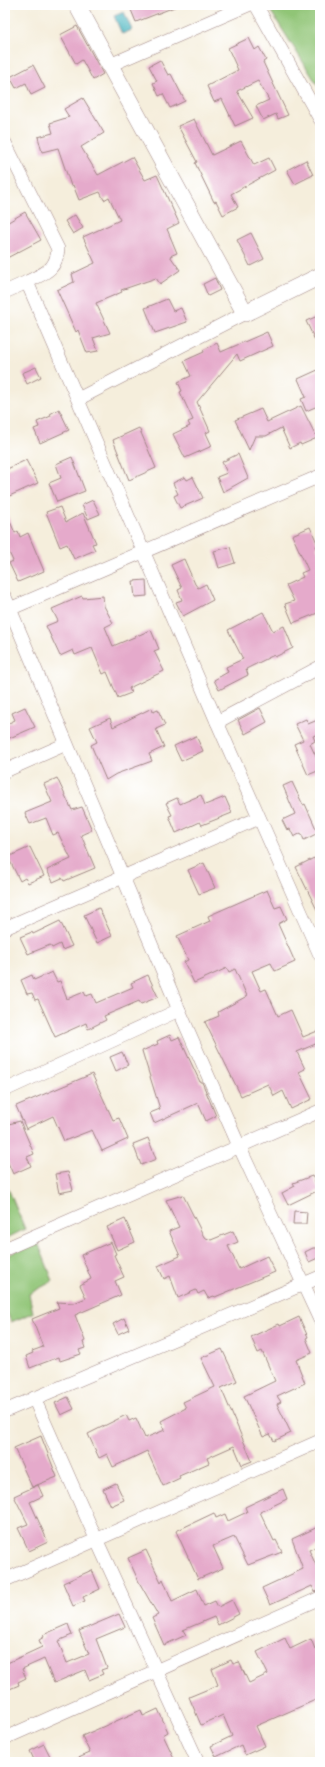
<svg xmlns="http://www.w3.org/2000/svg" width="325" height="1767" viewBox="0 0 325 1767" font-family="Vollkorn,serif">
<style>
.green{fill:#90c576;stroke:#6d7250}
.water{fill:#44b3be;stroke:#476974}
.building{fill:#e5aacb}
.lines{fill:none;stroke-linecap:round;stroke-linejoin:round}
.minor-casing{stroke:#a08684;stroke-width:14}
.tertiary-casing{stroke:#a08684;stroke-width:18}
.minor{stroke:#fff;stroke-width:13}
.tertiary{stroke:#fff;stroke-width:17}
</style>
<rect width="100%" height="100%" fill="#fff"/>
<filter id="ink" filterUnits="userSpaceOnUse"><feTurbulence type="fractalNoise" baseFrequency=".025" numOctaves="2"/><feDisplacementMap in="SourceGraphic" scale="8" xChannelSelector="R" yChannelSelector="G"/><feConvolveMatrix kernelMatrix="1 2 1 2 8 2 1 2 1" color-interpolation-filters="sRGB"/></filter>
<filter id="wash" filterUnits="userSpaceOnUse"><feTurbulence type="fractalNoise" baseFrequency=".012" numOctaves="4" result="noise"/><feDisplacementMap in="SourceGraphic" scale="16" xChannelSelector="R" yChannelSelector="G"/><feGaussianBlur stdDeviation="0.9" result="paint"/><feColorMatrix in="noise" values="0 0 0 0 0 0 0 0 0 0 0 0 0 0 0 0 0 1.4 0 .05"/><feComposite in="paint" operator="in"/></filter>
<g filter="url(#wash)">
<rect width="100%" height="100%" fill="#f5eedc"/>
<g class="green">
<polygon points="282,5 320,5 320,89 270,10"/>
<polygon points="5,1181 25,1229 5,1239"/>
<polygon points="37,1240 53,1281 29,1294 33,1313 11,1322 5,1308 5,1257"/>
</g>
<polygon class="water" points="124,12 132,30 122,34 114,16"/>
<g id="blocks">
<g class="building">
<polygon points="129,5 177,5 177,6 136,22"/>
<polygon points="77,26 103,74 93,80 82,60 76,64 60,35"/>
<polygon points="249,38 255,50 259,47 266,60 263,62 269,75 288,115 278,119 276,114 263,120 256,106 269,100 258,81 237,91 253,118 235,126 222,99 214,102 207,86 238,70 228,48"/>
<polygon points="160,60 168,75 171,74 185,101 170,108 163,94 159,96 153,83 157,81 149,66"/>
<polygon points="33,65 45,88 31,95 26,83 16,88 10,77"/>
<polygon points="83,98 104,133 81,147 98,175 132,157 145,180 157,175 179,223 167,229 177,253 170,256 180,270 160,284 156,278 121,290 122,292 96,303 110,333 93,338 98,351 87,353 78,330 76,332 57,290 74,282 72,274 95,263 83,237 120,220 109,197 104,200 100,192 79,200 73,185 71,186 58,148 42,152 38,137 53,133 50,123 69,117 64,109"/>
<polygon points="194,119 212,155 241,141 254,165 269,158 275,170 231,194 238,207 223,215 216,201 214,202 195,163 197,162 178,126"/>
<polygon points="306,160 313,175 295,184 287,170"/>
<polygon points="25,212 41,240 5,259 5,224"/>
<polygon points="75,215 83,228 73,234 65,221"/>
<polygon points="251,233 264,259 250,266 237,240"/>
<polygon points="215,278 220,290 208,296 203,284"/>
<polygon points="167,299 173,311 181,308 187,322 155,333 145,308"/>
<polygon points="320,315 320,351 306,321"/>
<polygon points="267,332 273,346 240,361 237,354 197,402 210,431 206,433 212,446 185,458 173,434 190,426 188,422 193,420 180,392 182,391 178,382 191,376 184,361 204,352 203,350 217,343 221,352"/>
<polygon points="36,367 41,377 27,384 22,373"/>
<polygon points="320,369 320,405 306,411 301,399 306,397 298,379"/>
<polygon points="301,406 317,438 301,445 300,443 290,448 281,428 266,436 255,436 249,450 235,420 261,409 267,422"/>
<polygon points="59,409 69,430 40,443 34,429 39,427 37,422 51,416 50,414"/>
<polygon points="139,428 156,468 129,480 113,440"/>
<polygon points="238,454 248,478 223,492 217,477 227,473 222,462"/>
<polygon points="72,457 85,491 57,502 49,483 61,478 56,464"/>
<polygon points="26,460 38,483 5,498 5,470"/>
<polygon points="185,477 187,480 193,477 203,498 180,508 174,496 178,494 173,483"/>
<polygon points="93,500 100,514 88,519 82,505"/>
<polygon points="60,507 66,522 83,513 96,543 92,544 95,550 74,559 67,544 60,547 46,512"/>
<polygon points="5,510 15,533 18,531 20,537 28,533 44,571 18,582 9,563 13,561 5,544"/>
<polygon points="310,527 318,545 316,546 320,554 320,584 315,586 320,596 320,612 293,623 285,604 294,601 286,585 303,577 301,573 308,570 292,535"/>
<polygon points="230,547 235,563 219,568 214,551"/>
<polygon points="184,559 195,584 198,588 206,584 213,600 183,616 176,602 182,600 178,590 182,588 171,565"/>
<polygon points="146,580 147,596 135,597 133,581"/>
<polygon points="82,596 83,598 103,596 104,606 113,623 105,627 113,646 151,630 159,649 154,651 164,671 129,688 131,693 118,698 107,672 103,674 92,648 75,655 73,650 60,656 46,626 58,621 52,609"/>
<polygon points="263,612 273,631 284,626 293,648 275,657 274,655 246,669 248,675 219,690 214,680 228,672 226,667 243,659 228,630"/>
<polygon points="25,707 35,727 5,740 5,725 15,720 12,713"/>
<polygon points="152,708 153,712 158,710 165,725 156,729 164,747 149,754 152,761 116,774 106,780 91,745 97,742 90,727 110,718 113,727"/>
<polygon points="260,708 267,722 245,734 238,720"/>
<polygon points="306,719 308,724 320,719 320,733 313,736 315,741 310,744 320,765 320,770 308,775 294,744 303,740 295,724"/>
<polygon points="196,736 203,751 181,761 174,746"/>
<polygon points="57,778 72,810 82,807 92,830 81,835 95,868 64,881 62,878 53,882 47,870 71,859 58,833 53,835 46,818 30,824 25,813 52,802 44,784"/>
<polygon points="292,782 303,805 305,804 318,833 304,840 301,833 294,837 290,829 287,830 282,820 295,814 283,786"/>
<polygon points="201,795 205,805 225,797 232,813 202,825 200,822 176,833 169,816 172,815 166,803 177,798 180,804"/>
<polygon points="30,847 44,876 28,883 25,878 20,881 8,857"/>
<polygon points="314,858 320,871 320,916 296,867"/>
<polygon points="204,863 215,888 199,894 188,870"/>
<polygon points="267,890 275,908 281,906 287,919 278,924 295,962 275,971 271,963 252,971 261,991 266,989 278,1016 291,1010 303,1037 320,1030 320,1042 297,1052 305,1069 299,1072 312,1099 291,1109 283,1091 274,1096 268,1084 241,1096 205,1022 219,1016 218,1012 247,996 235,969 229,972 227,968 194,983 184,962 188,960 177,936 210,921 208,916"/>
<polygon points="99,908 112,936 97,943 84,915"/>
<polygon points="60,921 72,946 62,950 60,944 52,948 50,945 28,954 20,937 32,932 33,934"/>
<polygon points="52,972 57,982 60,981 67,999 84,992 86,996 92,994 96,1003 133,987 131,983 148,975 158,997 141,1004 139,1001 104,1016 106,1020 88,1029 86,1023 55,1037 38,999 35,1000 32,993 27,994 21,980 32,975 34,980"/>
<polygon points="170,1035 172,1040 179,1037 200,1082 202,1082 216,1116 206,1121 198,1103 154,1123 150,1113 160,1109 142,1051 158,1044 157,1041"/>
<polygon points="122,1052 128,1065 116,1071 110,1057"/>
<polygon points="92,1074 113,1120 119,1118 128,1139 102,1151 92,1130 64,1141 53,1116 26,1129 16,1106"/>
<polygon points="20,1121 34,1154 27,1157 31,1166 13,1174 5,1156 5,1125"/>
<polygon points="148,1138 156,1159 141,1165 133,1144"/>
<polygon points="68,1172 73,1190 59,1193 55,1174"/>
<polygon points="312,1176 319,1190 288,1205 282,1193 295,1186 293,1183"/>
<polygon points="183,1195 204,1237 211,1240 233,1231 238,1242 228,1246 239,1269 267,1256 275,1272 215,1297 214,1296 208,1298 204,1291 198,1294 196,1290 178,1298 170,1276 164,1279 158,1266 180,1256 169,1231 179,1227 166,1200"/>
<polygon points="294,1211 307,1212 306,1224 293,1224"/>
<polygon points="125,1219 135,1242 117,1250 107,1227"/>
<polygon points="111,1242 116,1254 114,1255 124,1277 115,1281 121,1295 75,1315 85,1341 83,1342 85,1348 79,1350 81,1354 60,1361 59,1357 30,1368 26,1356 33,1353 32,1351 43,1347 32,1319 59,1308 57,1302 74,1303 86,1298 80,1285 91,1279 81,1255"/>
<polygon points="313,1248 317,1248 320,1257 309,1262 305,1252"/>
<polygon points="299,1317 308,1337 306,1338 312,1353 296,1360 305,1383 277,1396 281,1402 277,1404 291,1433 274,1441 270,1434 263,1437 244,1396 275,1381 262,1351 258,1353 251,1337 279,1324 280,1326"/>
<polygon points="124,1318 129,1329 118,1334 113,1324"/>
<polygon points="222,1349 237,1381 221,1388 252,1461 242,1465 234,1446 207,1458 209,1463 179,1476 180,1478 163,1486 147,1451 113,1467 107,1454 99,1458 88,1434 126,1415 129,1421 136,1418 145,1438 165,1430 161,1421 186,1408 183,1402 215,1387 201,1358"/>
<polygon points="68,1397 74,1409 61,1415 55,1403"/>
<polygon points="41,1436 57,1477 32,1487 14,1448"/>
<polygon points="116,1483 124,1500 111,1506 103,1489"/>
<polygon points="38,1485 43,1496 30,1502 48,1542 29,1551 18,1528 28,1524 14,1496"/>
<polygon points="283,1489 287,1499 260,1512 274,1541 276,1540 282,1552 248,1565 234,1537 213,1546 223,1568 198,1579 176,1531 214,1513 216,1518 225,1514 228,1521 247,1512 245,1507"/>
<polygon points="320,1526 320,1545 309,1550 320,1574 320,1590 315,1592 312,1586 270,1605 262,1588 303,1569 292,1539"/>
<polygon points="146,1550 161,1582 163,1579 172,1601 197,1589 204,1606 215,1601 218,1607 232,1600 239,1614 218,1625 214,1617 183,1630 186,1635 164,1645 152,1618 158,1615 139,1582 128,1558"/>
<polygon points="92,1570 100,1589 83,1597 85,1601 73,1606 63,1583"/>
<polygon points="119,1614 125,1627 96,1639 107,1668 101,1670 103,1674 89,1680 85,1670 54,1683 44,1659 22,1669 26,1678 18,1682 19,1685 5,1691 5,1664 42,1647 39,1640 44,1637 43,1635 68,1624 72,1635 58,1641 67,1663 89,1654 79,1631"/>
<polygon points="285,1638 290,1649 311,1639 315,1649 317,1648 320,1655 320,1698 256,1726 265,1746 245,1755 241,1745 216,1757 211,1746 232,1736 223,1715 201,1725 189,1697 218,1685 212,1669 231,1660 233,1664 239,1662 249,1683 268,1674 257,1652"/>
<polygon points="158,1709 168,1732 163,1735 176,1762 69,1762 90,1753 82,1736 141,1710 143,1716"/>
<polygon points="44,1744 53,1762 35,1762 30,1751"/>
</g>
</g>
</g>
<g filter="url(#ink)">
<use href="#blocks" fill-opacity="0" stroke="#a08684" stroke-width="1"/>
<g class="lines">
<g class="minor-casing">
<g id="minor">
<polyline points="256,5 320,119"/>
<polyline points="110,65 248,5"/>
<path d="M5 143 58 249C56 271 44 273 27 282"/>
<polyline points="5,292 27,282 217,722 320,955"/>
<polyline points="78,399 245,313"/>
<polyline points="5,597 179,1010 239,1146 320,1320"/>
<polyline points="5,611 320,476"/>
<polyline points="217,722 320,667"/>
<polyline points="5,771 66,744"/>
<polyline points="5,928 259,818"/>
<polyline points="5,1090 179,1010"/>
<polyline points="5,1249 320,1111"/>
<polyline points="34,1398 97,1541 198,1762"/>
<polyline points="5,1411 320,1277"/>
<polyline points="5,1580 320,1441"/>
<polyline points="5,1738 320,1598"/>
</g>
</g>
<g class="tertiary-casing">
<polyline id="tertiary" points="77,5 245,313 320,276"/>
</g>
<use href="#minor" class="minor"/>
<use href="#tertiary" class="tertiary"/>
</g>
</g>
<rect width="325" height="1767" fill="none" stroke="#fff" stroke-width="20"/>
</svg>
